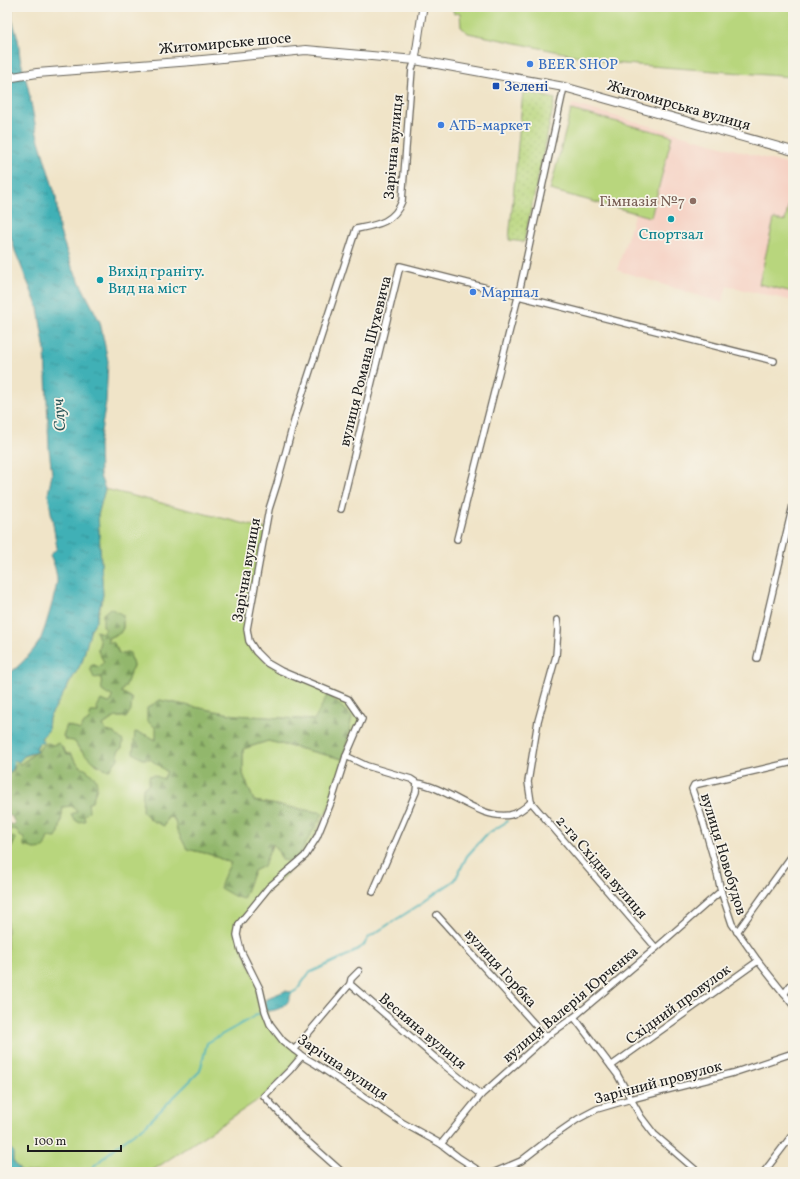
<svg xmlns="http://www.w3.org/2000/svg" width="800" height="1179" viewBox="0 0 800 1179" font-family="Vollkorn,serif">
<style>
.built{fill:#f6d2c4}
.green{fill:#b8d67d;stroke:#6a794c;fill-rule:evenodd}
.forest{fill:url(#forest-firs);stroke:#576a44}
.park{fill:url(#park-dots);stroke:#6a794c}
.water{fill:url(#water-ripples);stroke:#2e6669}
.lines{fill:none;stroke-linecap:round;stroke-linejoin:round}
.stream{stroke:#3fb0b6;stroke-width:2}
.minor-casing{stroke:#666258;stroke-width:8}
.tertiary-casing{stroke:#666258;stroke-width:9}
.secondary-casing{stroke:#666258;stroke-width:10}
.minor{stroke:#fff;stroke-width:5.5}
.tertiary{stroke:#fff;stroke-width:7}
.secondary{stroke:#fff;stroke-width:8}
.shop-dot{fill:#3f7fe0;stroke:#f7f3e8;stroke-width:1.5}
.transit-dot{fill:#1a4fb4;stroke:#f7f3e8;stroke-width:1.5}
.education-dot{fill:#8d6e63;stroke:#f7f3e8;stroke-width:1.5}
.culture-dot{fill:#0f9aa8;stroke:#f7f3e8;stroke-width:1.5}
.labels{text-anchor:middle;stroke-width:3.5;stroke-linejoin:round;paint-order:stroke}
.street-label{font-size:15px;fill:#1c1c1c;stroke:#f7f3e8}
.shop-label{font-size:15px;fill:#366cbe;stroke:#f7f3e8;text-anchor:start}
.transit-label{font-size:15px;fill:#164399;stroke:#f7f3e8;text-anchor:start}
.education-label{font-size:15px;fill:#785e54;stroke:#f7f3e8;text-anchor:end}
.culture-label{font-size:15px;fill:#0d838f;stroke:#f7f3e8}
.water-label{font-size:16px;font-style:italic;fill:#2a575a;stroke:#f7f3e8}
</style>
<defs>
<pattern id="forest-firs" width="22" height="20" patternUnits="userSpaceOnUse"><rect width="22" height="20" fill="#92b76c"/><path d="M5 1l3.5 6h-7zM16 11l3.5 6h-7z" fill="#769458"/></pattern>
<pattern id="park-dots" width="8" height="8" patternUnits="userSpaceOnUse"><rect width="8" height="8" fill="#b8d67d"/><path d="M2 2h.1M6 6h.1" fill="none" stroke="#9eb76b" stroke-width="1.8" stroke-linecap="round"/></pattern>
<pattern id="water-ripples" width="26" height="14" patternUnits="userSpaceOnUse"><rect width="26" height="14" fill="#3fb0b6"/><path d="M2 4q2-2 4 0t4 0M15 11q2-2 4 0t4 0" fill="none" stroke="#348e93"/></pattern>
</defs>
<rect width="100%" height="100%" fill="#f7f3e8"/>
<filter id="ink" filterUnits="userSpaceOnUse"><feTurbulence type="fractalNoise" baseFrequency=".025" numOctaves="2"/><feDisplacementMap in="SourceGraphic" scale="8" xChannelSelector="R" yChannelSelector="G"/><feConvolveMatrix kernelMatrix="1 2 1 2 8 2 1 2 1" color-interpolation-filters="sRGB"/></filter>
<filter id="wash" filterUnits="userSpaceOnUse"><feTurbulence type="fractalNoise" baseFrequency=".012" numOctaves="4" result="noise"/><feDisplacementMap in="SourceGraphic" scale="16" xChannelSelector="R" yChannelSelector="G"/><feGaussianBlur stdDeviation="0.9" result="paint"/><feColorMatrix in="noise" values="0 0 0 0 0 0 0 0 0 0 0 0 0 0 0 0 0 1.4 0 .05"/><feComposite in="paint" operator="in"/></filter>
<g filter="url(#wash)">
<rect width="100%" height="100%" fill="#f0e4c8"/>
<polygon class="built" points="572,104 793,166 793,301 727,286 722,303 617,270 635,213 550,190"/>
<g class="green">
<polygon points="452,7 793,7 793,77 612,63 468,33 461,27 460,13 454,14"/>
<polygon points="571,110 672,136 651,217 550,190"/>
<polygon points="793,187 793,292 759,284 774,219 785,221"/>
<path d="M105 489 266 529 247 629 249 641 267 663 348 699 362 719 332 800 305 856 245 914 237 935 260 989 270 1024 302 1056 264 1096 150 1172H21L13 1161V1154L7 1142V849L9 851 12 847 14 842 10 838 7 830 16 828 19 832 48 837 59 832 63 807 72 805 77 812 72 814V817L78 822 84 816 88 803 92 802 93 797 97 788 89 772 77 763 71 754H67L59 744 53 745H42L39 750 15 768C13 772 11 775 7 774V772L9 773 14 760 34 753 43 736 48 731 49 718 82 662 91 629 96 621 100 608 103 595 98 515ZM123 621V628L120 633 108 638V642L117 648 119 654 123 653 131 658 133 666 131 670 126 685 121 692 122 717H115L103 725 106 731 114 733 109 770 97 765 79 749 74 740 63 736 67 725 80 730C85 721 102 707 112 701V695L101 685 102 680 99 667 104 662 98 651 100 641 96 631 102 633 107 629ZM160 700 235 715 314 720 343 759 268 741 243 749V774L254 801 323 813 282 859 276 846 273 843 264 865 254 871 243 899 225 874 231 863 209 854 187 849 177 830 175 821 172 817 167 818 164 826 143 788 149 784 154 775 163 780 167 772 150 758 142 759 147 735 156 741Z"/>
</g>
<g class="forest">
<path d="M110 608 123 615V628L120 633 108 638V642L114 643 119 654 127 652 130 653 133 666 131 670 126 685 121 692 127 695 132 699 131 710 126 718C117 714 110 720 103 725L106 731 114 733 123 741 122 748 118 751V759L109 770C94 764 83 754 74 741L66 740 63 736 67 725 80 730 84 723 89 720 91 712H98L97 707 101 700 109 703 112 701V695H108L102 691 101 677 94 678 90 668 92 664 99 667 104 662 98 651 100 641 96 631 102 633 106 629 103 626V614Z"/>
<polygon points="328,694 352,717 343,759 268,741 243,749 243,774 254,801 323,813 295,862 282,860 276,847 272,844 264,866 254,871 243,899 234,896 220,888 225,874 231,863 209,854 187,849 177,830 175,821 173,817 167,818 164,826 151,820 142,811 143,788 149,784 149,776 154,775 163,779 167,772 150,759 142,759 133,753 135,732 147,735 156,740 156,728 147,721 147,708 160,700 235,715 314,720"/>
<path d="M48 743 53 745 59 743 67 754H71C73 757 75 762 78 764 86 771 98 775 97 787 96 792 93 797 92 802L88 803 89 811 84 816 85 821 78 822 72 817 71 814 77 812 72 806 63 807 61 822 59 832 56 838 48 837 44 848 35 849 24 846V838L20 836 16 829 7 830 10 838 12 837 16 839 9 851 7 849V823L13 825 15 823 12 817 7 813V774L13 772 16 763 21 764 39 750 42 745Z"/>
</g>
<polygon class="park" points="523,91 555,99 524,242 509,240"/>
<g class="water">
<path d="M7 7H12V19L18 39 20 58 28 87 37 134 56 197 59 229 72 267 100 322 108 361 106 402 99 444 100 476 105 489 98 515 103 595 96 621 91 629 82 662 49 718 48 731 41 738 44 743H39L36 748 37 751 24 756 19 762 14 760 13 769 9 773 7 772V675C20 666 30 655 39 642 44 634 56 591 57 582 57 573 54 563 50 555L57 548 48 494 52 474 49 449 45 351 38 308 15 251 7 224Z"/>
<path d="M285 991 291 992C291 1005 278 1011 267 1011L265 1001 267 998Z"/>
<polygon points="7,1142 9,1147 14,1152 13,1154 13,1161 21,1172 7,1172"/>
</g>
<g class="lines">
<g class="stream">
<polyline points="290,994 297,990 309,973 348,955 363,946 369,937 419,905 455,880 467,856 487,834 508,821"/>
<polyline points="87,1172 123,1141 146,1125 200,1071 207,1043 262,1012"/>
</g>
</g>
</g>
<g filter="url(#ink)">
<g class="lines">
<g class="minor-casing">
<g id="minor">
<path d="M415 60 412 69 402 201C394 223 376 225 356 229L296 414 277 484 269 509 247 629 249 641 256 652 267 663 281 671 348 699 362 719 346 756 332 800 317 837 305 856 269 887 239 924 237 935 241 951 260 989 265 1011 270 1024 283 1041 302 1056 314 1063 403 1123 441 1144 458 1157 481 1172"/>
<polyline points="341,509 400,266 774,361"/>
<polyline points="457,539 518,297 564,87"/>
<polyline points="557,620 558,629 556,656 538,721 528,782 531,802 656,948"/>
<polyline points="757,658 793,505"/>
<polyline points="346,756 367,766 411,779 417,783 416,792 373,892"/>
<polyline points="793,762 694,785 692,789 701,815 714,860 721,891 732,924 758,961 793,1005"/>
<path d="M417 783C448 787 479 820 510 815 518 813 525 808 531 802"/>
<polyline points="437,915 546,1037"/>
<polyline points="737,932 793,854"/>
<polyline points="359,971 351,979 350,984 439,1061 481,1095"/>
<polyline points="784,994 793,982"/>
<polyline points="574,1017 617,1074 641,1117 654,1134 698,1172"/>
<polyline points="294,1050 350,984"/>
<polyline points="302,1056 290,1070 264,1096 297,1132 342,1172"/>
<polyline points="611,1066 758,961"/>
<polyline points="441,1144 481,1095 546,1037 574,1017 656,948 721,891"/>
<polyline points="495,1172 521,1161 552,1137 578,1119 597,1109 631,1099 733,1073 793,1053"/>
<polyline points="764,1172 793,1134"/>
</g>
</g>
<g class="tertiary-casing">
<polyline id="tertiary" points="415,60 423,7"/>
</g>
<g class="secondary-casing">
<polyline id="secondary" points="7,78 37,73 192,61 306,50 415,60 564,87 793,151"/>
</g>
<use href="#minor" class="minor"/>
<use href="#tertiary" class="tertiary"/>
<use href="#secondary" class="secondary"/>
</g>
</g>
<g class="shop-dot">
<circle cx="530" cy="64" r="4"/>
<circle cx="441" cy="125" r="4"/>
<circle cx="473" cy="292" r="4"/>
</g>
<rect class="transit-dot" x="492" y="82" width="8" height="8" rx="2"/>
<circle class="education-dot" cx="693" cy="201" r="4"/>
<g class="culture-dot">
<circle cx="671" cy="219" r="4"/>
<circle cx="100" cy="280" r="4"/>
</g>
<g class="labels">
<g class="street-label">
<text transform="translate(225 43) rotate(-5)" y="5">Житомирське шосе</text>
<text transform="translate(679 105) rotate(16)" y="5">Житомирська вулиця</text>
<text transform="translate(393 147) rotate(-85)" y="5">Зарічна вулиця</text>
<text transform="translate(365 361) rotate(-76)" y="5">вулиця Романа Шухевича</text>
<text transform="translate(246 570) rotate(-80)" y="5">Зарічна вулиця</text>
<text transform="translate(724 854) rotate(73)" y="5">вулиця Новобудов</text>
<text transform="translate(602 867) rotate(49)" y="5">2-га Східна вулиця</text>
<text transform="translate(501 968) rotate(48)" y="5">вулиця Горбка</text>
<text transform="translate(570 1004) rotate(-40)" y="5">вулиця Валерія Юрченка</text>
<text transform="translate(678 1004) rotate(-36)" y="5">Східний провулок</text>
<text transform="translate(423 1031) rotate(40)" y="5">Весняна вулиця</text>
<text transform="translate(343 1067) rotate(34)" y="5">Зарічна вулиця</text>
<text transform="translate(658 1082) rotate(-15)" y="5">Зарічний провулок</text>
</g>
<g class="shop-label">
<text x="538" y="69">BEER SHOP</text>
<text x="449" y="130">АТБ-маркет</text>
<text x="481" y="297">Маршал</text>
</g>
<g class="transit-label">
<text x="504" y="91">Зелені</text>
</g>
<g class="education-label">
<text x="685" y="206">Гімназія №7</text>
</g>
<g class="culture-label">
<text x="671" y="239">Спортзал</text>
<text x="108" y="276" text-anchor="start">Вихід граніту.<tspan x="108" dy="17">Вид на міст</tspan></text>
</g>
<g class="water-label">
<text transform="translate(58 415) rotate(-94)" y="6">Случ</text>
</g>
</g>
<rect width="800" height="1179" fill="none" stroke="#f7f3e8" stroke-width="24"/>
<path d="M28 1145v6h93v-6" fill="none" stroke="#1c1c1c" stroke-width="2"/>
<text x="34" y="1145" font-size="12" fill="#1c1c1c" stroke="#f7f3e8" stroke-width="3" paint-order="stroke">100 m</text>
</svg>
